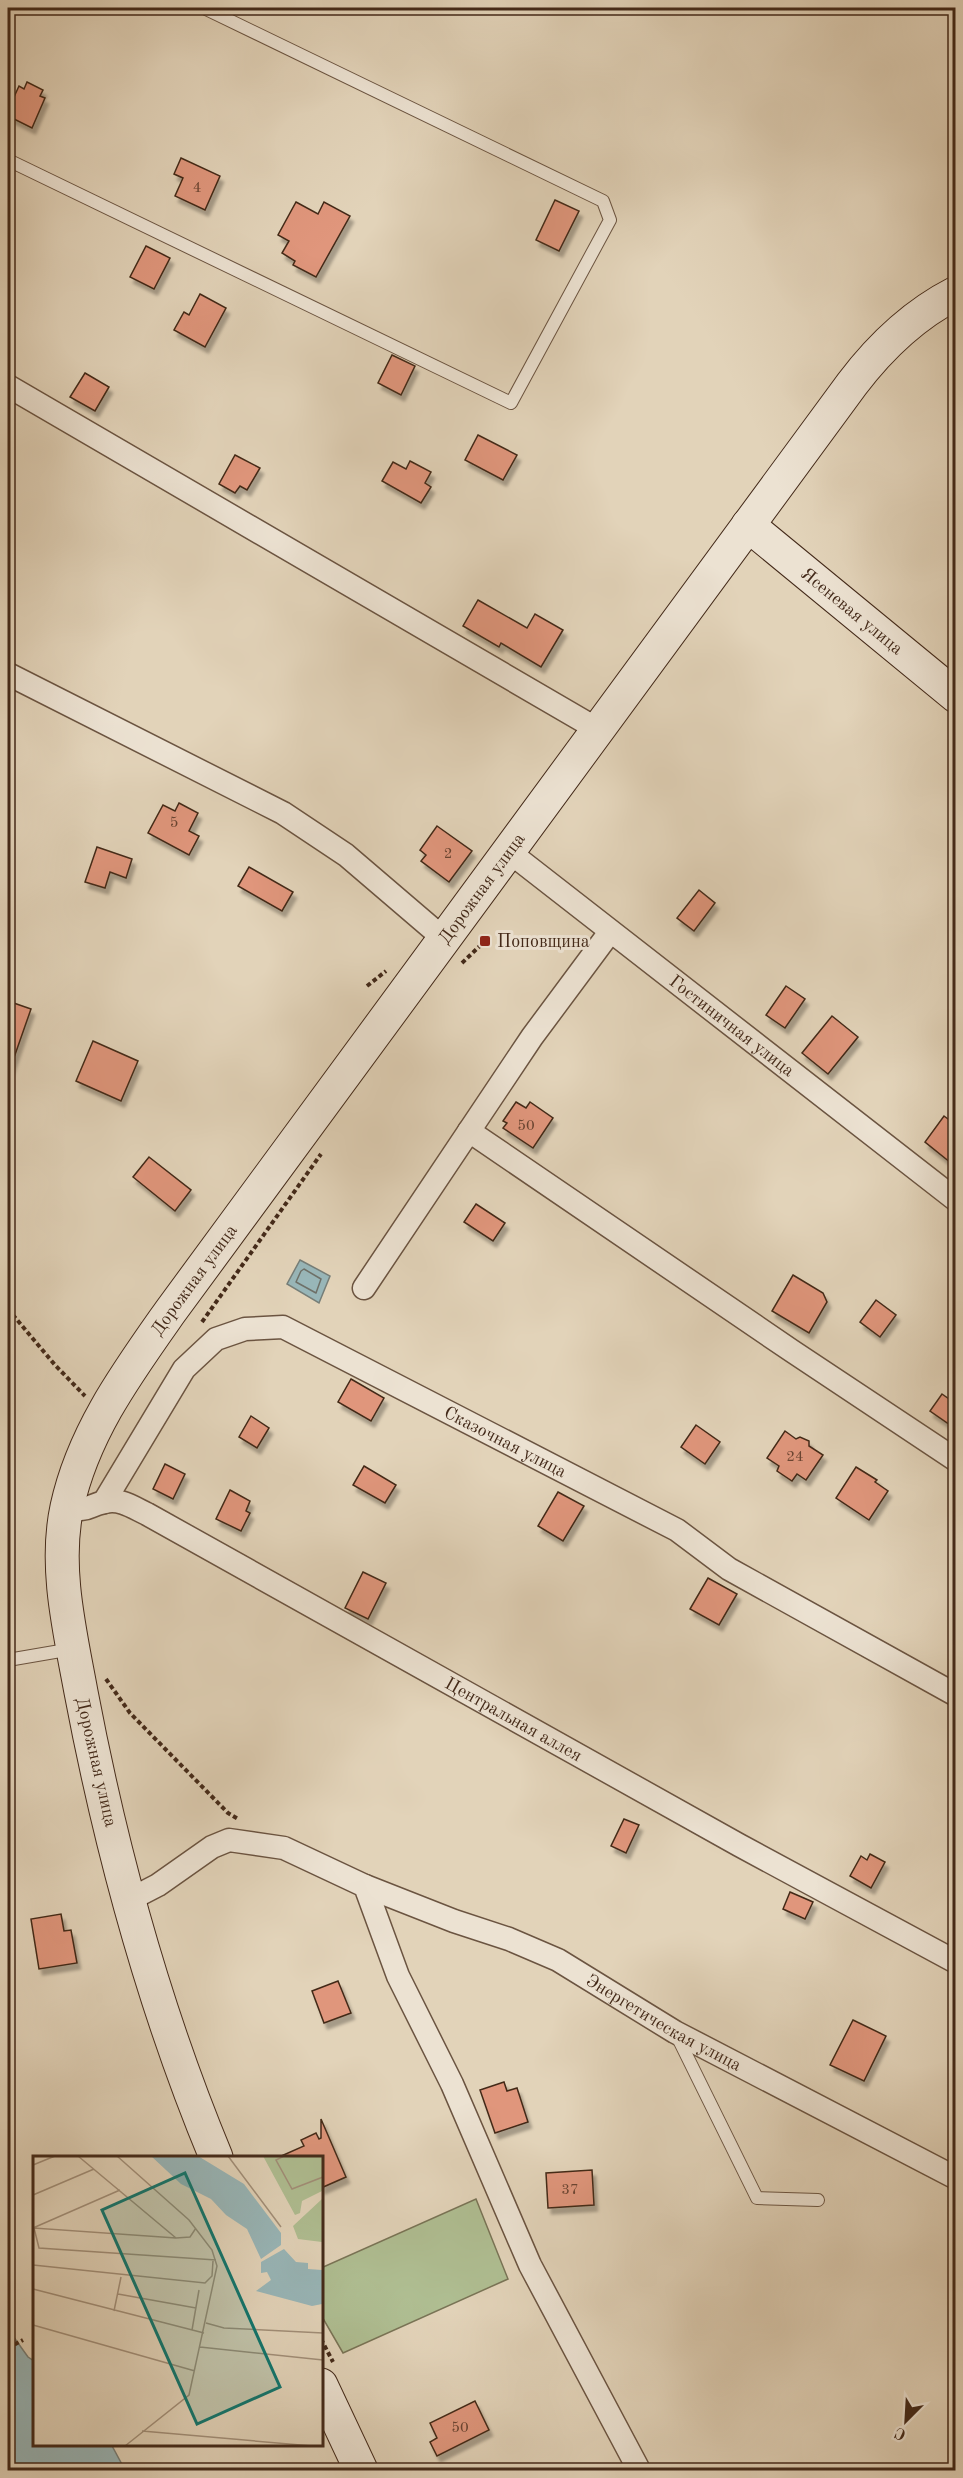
<svg xmlns="http://www.w3.org/2000/svg" width="963" height="2478" viewBox="0 0 963 2478" font-family="'Old Standard TT',serif">
<style>
.green{fill:#afbe92;stroke:#797456;stroke-width:1.5}
.water{fill:#98b6b8;stroke:#767e78;stroke-width:1.5}
.lines{fill:none;stroke-linecap:round;stroke-linejoin:round}
.shore{stroke:#6e7068;stroke-width:1.5}
.building{fill:#e0967b;stroke:#432919;stroke-width:1.5;filter:url(#shadow)}
.lane-casing{stroke:#6b5441;stroke-width:14}
.street-casing{stroke:#6b5441;stroke-width:25}
.secondary-casing{stroke:#432919;stroke-width:35}
.path{stroke:#432919;stroke-width:4;stroke-dasharray:4.5 3;stroke-linecap:butt}
.lane{stroke:#ece2d2;stroke-width:12}
.street{stroke:#ece2d2;stroke-width:22}
.secondary{stroke:#ece2d2;stroke-width:33}
.poi-dot{fill:#8f2418;stroke:#ece2d2;stroke-width:2}
.labels{text-anchor:middle;stroke-width:6;stroke-linejoin:round;paint-order:stroke}
.number-label{font-size:15px;fill:#6a4432}
.street-label{font-size:18px;fill:#432919;stroke:#ece2d2}
.poi-label{font-size:18px;fill:#432919;stroke:#ece2d2;text-anchor:start}
.inset-road{fill:none;stroke:#a28f79;stroke-width:1.5}
.view{fill:#0f766e;fill-opacity:0.15;stroke:#0f766e;stroke-width:3}
.inset-edge{fill:none;stroke:#432919;stroke-width:3}
</style>
<defs>
<filter id="shadow"><feDropShadow dx="3.5" dy="6" stdDeviation="1.5" flood-color="#0004"/></filter>
</defs>
<rect width="100%" height="100%" fill="#e2d3b9"/>
<filter id="stains"><feTurbulence type="fractalNoise" baseFrequency=".00333" numOctaves="4"/><feColorMatrix values="0 0 0 0 .2 0 0 0 0 .09 0 0 0 0 .02 0 0 0 .5 -.17"/></filter>
<radialGradient id="worn" r=".72"><stop offset=".6" stop-color="#630" stop-opacity="0"/><stop offset="1" stop-color="#630" stop-opacity=".3"/></radialGradient>
<polygon class="green" points="476,2199 508,2279 343,2353 321,2315 321,2268"/>
<g class="water">
<polygon points="300,1260 330,1276 319,1303 287,1284"/>
<polygon points="8,2329 28,2357 34,2361 34,2444 111,2444 125,2470 8,2470"/>
</g>
<g class="lines">
<polygon class="shore" points="304,1269 321,1279 316,1293 296,1282 301,1271"/>
</g>
<g class="building">
<polygon points="27,82 43,90 40,96 45,98 32,128 8,116 8,110 19,86 24,89"/>
<polygon points="181,158 220,176 205,210 175,196 183,178 174,174"/>
<polygon points="555,200 579,211 559,251 536,240"/>
<polygon points="296,202 318,214 324,202 350,216 316,277 293,265 295,261 282,253 289,241 278,235"/>
<polygon points="146,246 170,258 154,289 130,277"/>
<polygon points="200,294 226,308 205,347 174,330 184,312 189,315"/>
<polygon points="392,355 415,366 401,395 378,383"/>
<polygon points="85,373 109,387 95,411 70,397"/>
<polygon points="478,435 517,455 503,480 465,460"/>
<polygon points="235,455 260,468 247,490 240,486 235,493 219,484"/>
<polygon points="410,461 431,472 425,483 431,487 421,503 382,481 393,462 406,469"/>
<polygon points="478,600 527,628 535,614 563,630 541,667 501,643 499,647 463,626"/>
<polygon points="179,803 198,813 189,831 199,836 189,855 148,833 163,805 175,811"/>
<polygon points="437,826 472,851 449,882 421,861 426,855 420,850"/>
<polygon points="97,847 132,859 126,878 110,872 105,888 85,882"/>
<polygon points="249,867 293,892 282,911 238,886"/>
<polygon points="699,890 715,903 694,931 677,918"/>
<polygon points="786,986 805,999 785,1028 766,1015"/>
<polygon points="8,1001 31,1009 10,1069 8,1069"/>
<polygon points="832,1016 858,1037 828,1074 802,1053"/>
<polygon points="93,1041 138,1061 121,1101 76,1081"/>
<polygon points="516,1102 526,1108 530,1102 553,1118 533,1148 503,1128 507,1123 503,1121"/>
<polygon points="944,1116 956,1125 956,1167 925,1142"/>
<polygon points="149,1157 191,1190 175,1211 133,1177"/>
<polygon points="476,1204 505,1223 493,1241 464,1222"/>
<polygon points="793,1275 823,1293 827,1302 809,1333 772,1311"/>
<polygon points="876,1300 896,1315 880,1337 860,1322"/>
<polygon points="351,1379 384,1398 371,1421 338,1402"/>
<polygon points="942,1394 956,1404 956,1429 930,1411"/>
<polygon points="251,1416 269,1428 257,1448 239,1437"/>
<polygon points="696,1425 720,1442 705,1464 681,1447"/>
<polygon points="785,1431 796,1439 800,1437 809,1441 809,1446 823,1455 806,1480 797,1474 792,1481 777,1471 779,1466 767,1458"/>
<polygon points="165,1464 185,1474 173,1499 153,1489"/>
<polygon points="364,1466 396,1485 385,1503 353,1485"/>
<polygon points="856,1467 877,1480 875,1482 888,1491 869,1520 836,1498"/>
<polygon points="230,1490 250,1501 246,1511 250,1513 241,1531 216,1519"/>
<polygon points="558,1492 584,1506 563,1541 538,1526"/>
<polygon points="363,1572 386,1583 368,1619 345,1608"/>
<polygon points="708,1578 737,1594 719,1625 690,1609"/>
<polygon points="624,1819 639,1825 626,1853 611,1846"/>
<polygon points="870,1854 885,1862 871,1888 850,1876 861,1856 867,1860"/>
<polygon points="790,1892 813,1902 805,1919 783,1909"/>
<polygon points="61,1914 64,1931 71,1930 77,1963 39,1969 31,1919"/>
<polygon points="338,1981 351,2013 324,2023 312,1991"/>
<polygon points="853,2020 886,2036 864,2081 830,2065"/>
<polygon points="504,2082 507,2091 517,2088 528,2122 495,2133 480,2090"/>
<polygon points="321,2119 346,2177 321,2188 321,2157 279,2157 304,2146 301,2140 316,2133 319,2139 321,2138"/>
<polygon points="592,2170 594,2205 548,2208 546,2173"/>
<polygon points="475,2401 489,2430 437,2456 430,2442 437,2438 430,2423"/>
</g>
<g class="lines">
<g class="lane-casing">
<g id="lane">
<polyline points="8,160 511,403 610,220 603,201 204,8"/>
<polyline points="8,1660 72,1649"/>
<polyline points="677,2036 757,2198 818,2200"/>
</g>
</g>
<g class="street-casing">
<g id="street">
<polyline points="8,386 597,729"/>
<polyline points="8,674 283,813 346,855 443,938"/>
<path id="s1" d="M508 851 956 1200"/>
<polyline points="469,1131 792,1351 956,1460"/>
<polyline points="364,1288 532,1037 610,932"/>
<path id="s2" d="M104 1502 184 1369 216 1339 245 1329 283 1327 677 1530 729 1569 956 1695"/>
<path id="s3" d="M67 1507C91 1512 85 1506 105 1502 120 1498 134 1508 147 1514L739 1845 956 1962"/>
<path id="s4" d="M365 1886 454 1921 509 1939 558 1960 675 2032 956 2178"/>
<polyline points="129,1900 158,1885 212,1847 229,1840 284,1848 365,1886 398,1976 452,2084 530,2265 639,2470"/>
</g>
</g>
<g class="secondary-casing">
<g id="secondary">
<path id="s5" d="M748 525 956 696"/>
<path id="s6" d="M216 2157C154 2008 111 1850 81 1692 70 1632 54 1567 67 1507 83 1433 127 1373 170 1312L852 384C880 347 913 315 956 293"/>
<polyline points="321,2385 361,2470"/>
</g>
</g>
<g class="path">
<polyline points="462,963 485,941"/>
<polyline points="367,986 386,971"/>
<polyline points="8,1309 55,1365 85,1396"/>
<polyline points="202,1322 321,1154"/>
<polyline points="106,1679 130,1713 228,1813 238,1819"/>
<polyline points="321,2339 333,2362"/>
<polyline points="8,2348 23,2340"/>
</g>
<use href="#lane" class="lane"/>
<use href="#street" class="street"/>
<use href="#secondary" class="secondary"/>
</g>
<rect class="poi-dot" x="479" y="935" width="12" height="12" rx="3"/>
<g class="labels">
<g class="number-label">
<text x="197" y="192">4</text>
<text x="174" y="827">5</text>
<text x="448" y="858">2</text>
<text x="526" y="1130">50</text>
<text x="795" y="1461">24</text>
<text x="570" y="2194">37</text>
<text x="460" y="2432">50</text>
</g>
<g class="street-label">
<text dy="6" stroke="none"><textPath href="#s5" startOffset="135">Ясеневая улица</textPath></text>
<text dy="6" stroke="none"><textPath href="#s6" startOffset="1420">Дорожная улица</textPath></text>
<text dy="6" stroke="none"><textPath href="#s1" startOffset="284">Гостиничная улица</textPath></text>
<text dy="6" stroke="none"><textPath href="#s6" startOffset="934">Дорожная улица</textPath></text>
<text dy="6" stroke="none"><textPath href="#s2" startOffset="518">Сказочная улица</textPath></text>
<text dy="6" stroke="none"><textPath href="#s3" startOffset="504">Центральная аллея</textPath></text>
<text transform="translate(97 1762) rotate(77)" y="6">Дорожная улица</text>
<text dy="6" stroke="none"><textPath href="#s4" startOffset="330">Энергетическая улица</textPath></text>
</g>
<g class="poi-label">
<text x="497" y="947">Поповщина</text>
</g>
</g>
<g transform="translate(33 2156)">
<rect width="290" height="290" fill="#e2d3b9"/>
<path d="M230 0H289V35L269 45 267 57 262 59ZM289 43V86L265 83 260 70Z" fill="#afbe92"/>
<path d="M118 0H165L211 28 248 77V89L228 103 214 73 193 59 178 43 148 28ZM251 93 263 106 275 107V113L289 114V148L279 150 223 135 238 124 234 116 228 117V106Z" fill="#98b6b8"/>
<path class="inset-road" d="M45 0 143 82 157 81 163 72M84 0 156 64 179 94 184 110 156 239 92 290M195 0 248 71M251 0 243 4 259 33 290 21M0 9 22 0M0 39 61 13M0 72 87 34M143 82 1 72 6 92 183 104M0 109 172 127 179 120 180 105M0 133 171 177M85 138 163 152M81 155 88 121M173 167 191 172 290 177M0 169 162 215M159 174 166 134M167 191 290 204M109 275 279 290"/>
<path class="view" d="M152 17 247 231 164 268 69 54Z"/>
<rect width="290" height="290" class="inset-edge"/>
</g>
<rect width="963" height="2478" fill="none" stroke="#e2d3b9" stroke-width="30"/>
<rect x="9" y="9" width="945" height="2460" fill="none" stroke="#432919" stroke-width="3"/>
<rect x="15" y="15" width="933" height="2448" fill="none" stroke="#432919" stroke-width="1.5"/>
<g transform="translate(906 2421) rotate(204)" stroke="#ece2d2" stroke-width="4.5" paint-order="stroke">
<path d="M0-4.5L10 22L0 15L-10 22Z" fill="#432919"/>
<text y="-9" font-size="16" font-weight="bold" text-anchor="middle" fill="#432919">С</text>
</g>
<rect width="100%" height="100%" filter="url(#stains)"/>
<rect width="100%" height="100%" fill="url(#worn)"/>
</svg>
